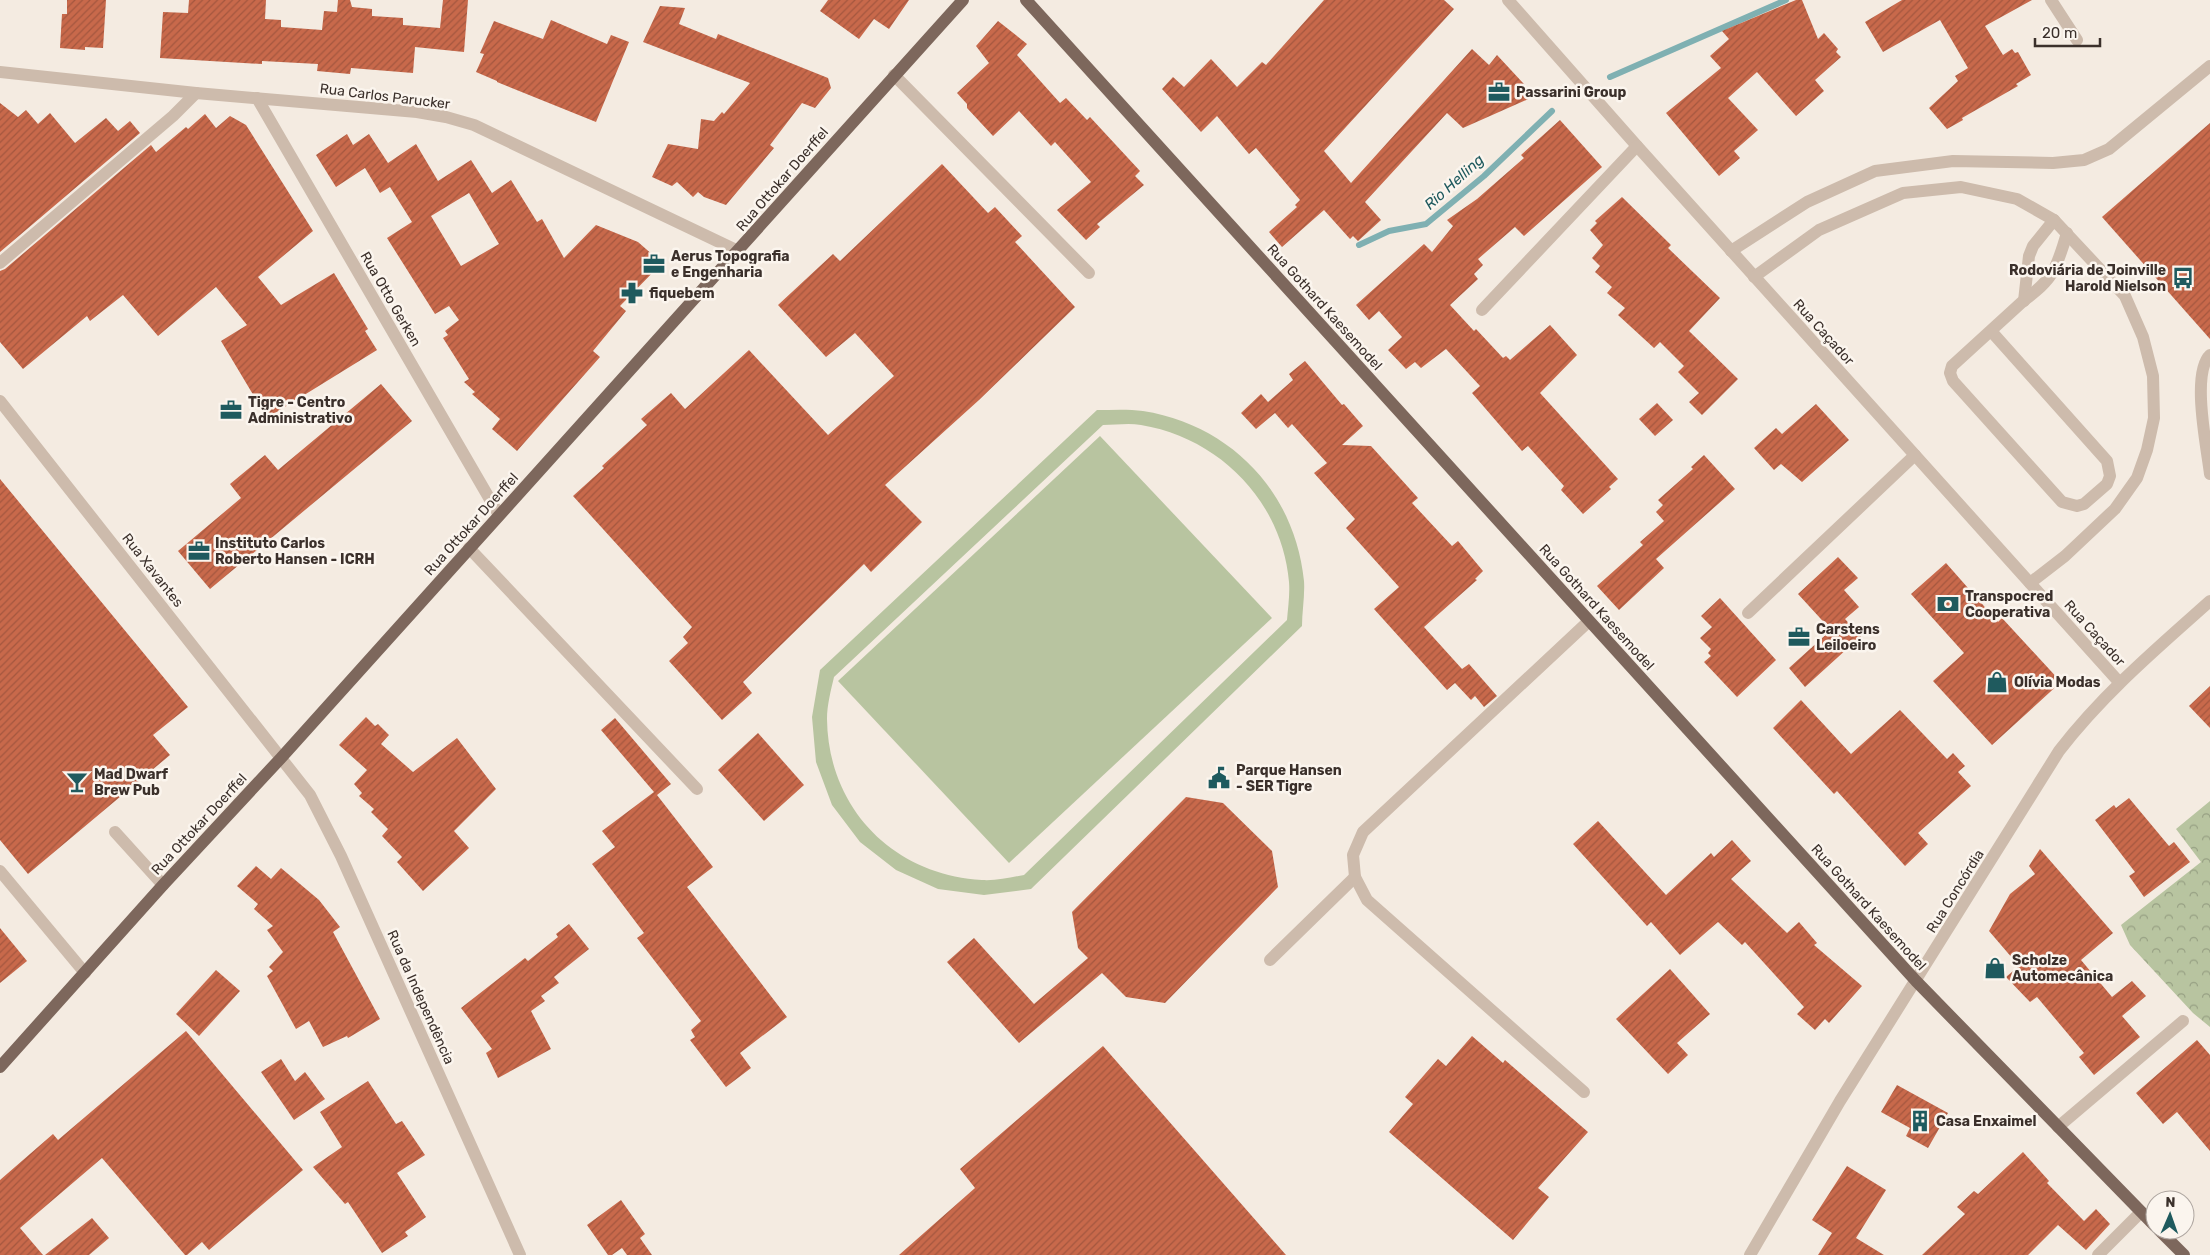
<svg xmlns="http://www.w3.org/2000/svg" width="2210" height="1255" viewBox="0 0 2210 1255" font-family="Rubik,sans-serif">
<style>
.forest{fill:url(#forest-crowns)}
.pitch{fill:#b8c4a0;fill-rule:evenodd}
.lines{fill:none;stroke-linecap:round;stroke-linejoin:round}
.stream{stroke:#7fb0b2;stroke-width:6}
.building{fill:url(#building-hatch);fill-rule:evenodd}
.minor{stroke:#cdbbac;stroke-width:12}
.major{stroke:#7d675c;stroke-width:12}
.labels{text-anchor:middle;stroke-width:5;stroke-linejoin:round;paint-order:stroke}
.poi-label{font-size:14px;font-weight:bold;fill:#3b302b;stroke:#fbf5ee;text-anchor:start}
.street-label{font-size:14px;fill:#3b302b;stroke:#fbf5ee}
.water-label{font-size:15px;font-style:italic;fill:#1f5a5e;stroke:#fbf5ee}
</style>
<defs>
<pattern id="forest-crowns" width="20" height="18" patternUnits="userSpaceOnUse" patternTransform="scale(1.25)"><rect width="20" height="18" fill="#b8c4a0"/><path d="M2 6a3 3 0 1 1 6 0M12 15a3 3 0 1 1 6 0" fill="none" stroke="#97a083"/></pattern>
<pattern id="building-hatch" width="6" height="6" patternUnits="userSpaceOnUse" patternTransform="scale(1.25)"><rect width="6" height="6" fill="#c8694b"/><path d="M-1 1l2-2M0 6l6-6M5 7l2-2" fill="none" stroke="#a4573f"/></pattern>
</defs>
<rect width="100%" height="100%" fill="#f4ebe1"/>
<polygon class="forest" points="2210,801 2210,1027 2193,1013 2130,945 2121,925 2201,862 2176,829"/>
<g class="pitch">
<path d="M1097 410C1112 410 1129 409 1143 411 1231 425 1295 492 1304 581 1305 595 1302 612 1302 626L1031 889 984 895 938 889 896 870 860 842 832 805 816 762 812 717 820 670ZM1103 425C1115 425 1129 423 1141 425 1220 438 1282 502 1289 582 1290 594 1288 608 1287 620L1024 875C1011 877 996 881 982 880 893 875 828 808 827 719 827 705 831 690 834 677Z"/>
<polygon points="1100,436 1272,618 1009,863 838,681"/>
</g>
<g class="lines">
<g class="stream">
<polyline points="1610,77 1786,0"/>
<polyline points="1359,245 1389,231 1426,224 1484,176 1552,111"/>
</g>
</g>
<g class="building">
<polygon points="67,0 106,0 103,48 85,47 85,50 60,48 62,14 67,14"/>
<polygon points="189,0 266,0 265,19 281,20 281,27 322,30 324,11 337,12 338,0 350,0 352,7 372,9 372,16 403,18 403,25 440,28 443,0 468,0 464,52 415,47 413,73 351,68 350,74 317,71 318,64 262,61 262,64 160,58 163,12 188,13"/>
<polygon points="828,0 909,0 889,29 874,19 859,39 820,11"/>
<polygon points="1324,0 1444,0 1454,9 1324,151 1351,183 1472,49 1489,65 1497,55 1535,96 1463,128 1447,113 1365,202 1381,220 1358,241 1353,236 1350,239 1324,210 1282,247 1269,232 1297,207 1295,205 1300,200 1256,148 1249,154 1217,116 1201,132 1162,89 1173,77 1184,87 1211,59 1237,87 1262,62 1266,65"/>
<polygon points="1796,0 1802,0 1818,39 1824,33 1838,49 1836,52 1841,57 1815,80 1824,91 1796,116 1757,72 1728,98 1758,130 1734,151 1740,158 1719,176 1666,113 1721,68 1710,56 1729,39 1722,31"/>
<polygon points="1902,0 2032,0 1985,26 2003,55 2012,49 2015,53 2018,52 2031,75 2016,84 2018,86 1962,118 1963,120 1947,129 1929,108 1958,81 1955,76 1968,68 1940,20 1883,52 1865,22"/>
<polygon points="660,6 685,8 679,24 716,39 718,34 828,78 831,88 815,108 802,103 770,145 774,148 726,205 704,197 698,192 693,197 677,182 672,186 652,177 668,144 698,149 701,119 714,121 722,112 724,114 750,83 643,42"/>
<polygon points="551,20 607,44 611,35 629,42 596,122 497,82 497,81 476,72 484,54 480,53 494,21 543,39"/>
<polygon points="998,21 1027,44 1017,55 1060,103 1066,98 1087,120 1090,117 1140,171 1135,176 1144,185 1097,224 1100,227 1086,240 1057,210 1091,182 1055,142 1051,146 1019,111 993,136 967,108 967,104 957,93 989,63 976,46"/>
<polygon points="0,103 18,117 26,110 38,124 50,113 75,143 106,118 118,131 130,121 140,133 0,252"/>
<polygon points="205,114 216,128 230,116 246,125 313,231 258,277 281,305 334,273 368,329 365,331 377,350 267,418 221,341 247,325 216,287 158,336 123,295 90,321 87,316 23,369 0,342 0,271 5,269 151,145 156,152 186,127 188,129"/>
<polygon points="1560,120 1602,167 1524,236 1515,227 1478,259 1483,265 1474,274 1478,279 1450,305 1474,331 1476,329 1503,358 1506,356 1510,360 1550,325 1577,355 1540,393 1618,479 1609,487 1611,489 1583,514 1561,490 1564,486 1528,446 1522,451 1472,393 1480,386 1446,349 1421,368 1415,362 1406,369 1388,350 1402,337 1379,311 1369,320 1356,305 1424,244 1432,252 1453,226 1447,220 1477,199 1524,158 1521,155"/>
<polygon points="2210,123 2210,339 2102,217"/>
<path d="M347 134 353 145 369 134 388 163 416 144 438 181 471 160 492 193 511 180 537 222 542 219 564 258 596 225 638 242 662 263 620 306 626 311 593 351 600 357 517 451 492 429 500 419 472 394 475 392 464 382 469 379 443 338 448 335 445 331 459 320 449 306 435 314 387 238 412 222 390 187 380 193 365 168 336 187 316 155ZM469 193 499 244 461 266 431 216Z"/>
<polygon points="942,164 988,213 995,207 1022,236 1015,242 1075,307 979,400 885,485 922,522 871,572 864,564 743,682 752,693 722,720 669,661 688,643 683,637 692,627 573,496 604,468 602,466 647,425 641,419 671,393 685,409 749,350 828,435 894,376 855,333 826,357 778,305 833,254 840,261"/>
<polygon points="1622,197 1671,245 1668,248 1720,298 1689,331 1738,379 1702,415 1689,402 1699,393 1678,372 1684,366 1660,342 1654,348 1618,315 1625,308 1607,293 1612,287 1595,272 1600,266 1592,258 1603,245 1590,230 1597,223 1595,221"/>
<polygon points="1305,361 1342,405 1344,404 1363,426 1342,445 1371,446 1418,498 1412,503 1452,546 1458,541 1483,571 1475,579 1477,580 1424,627 1462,669 1469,664 1497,696 1484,707 1475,696 1471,700 1455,683 1447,690 1374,609 1399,587 1346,528 1355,519 1314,473 1327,463 1292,424 1288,428 1275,413 1256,429 1241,413 1261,394 1268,402 1293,380 1289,374"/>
<polygon points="381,384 412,421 210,589 178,551 241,498 230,484 265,455 278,470"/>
<polygon points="1657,403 1673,420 1655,436 1639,419"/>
<polygon points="1816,404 1849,440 1802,482 1781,464 1774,470 1754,448 1776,428 1782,434"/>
<polygon points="1704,455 1735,489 1656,559 1664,568 1619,610 1597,586 1643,545 1640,542 1664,521 1656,512 1663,505 1658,500 1693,469 1691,467"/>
<polygon points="0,479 188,707 153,735 170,755 28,874 0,840"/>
<polygon points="1838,557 1858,578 1844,590 1859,607 1845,619 1863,639 1850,651 1848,648 1805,687 1789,668 1831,630 1798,594"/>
<polygon points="1946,563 1998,622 2002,618 2061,682 1992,745 1933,681 1964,653 1911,594"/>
<polygon points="1720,598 1776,660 1737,697 1704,662 1711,656 1708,653 1711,649 1700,638 1712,627 1701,616"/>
<polygon points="2210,686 2210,728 2189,706"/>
<polygon points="1801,700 1851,754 1900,710 1947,759 1953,753 1965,766 1958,772 1971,786 1918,833 1928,844 1905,866 1837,791 1834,794 1773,728"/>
<polygon points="366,717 375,726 378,724 389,735 381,744 413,772 457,738 496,789 454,831 469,848 423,891 397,862 402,857 382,836 388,829 371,812 374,809 359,796 362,793 354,784 367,770 339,745"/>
<polygon points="615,718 671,784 657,795 713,867 687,887 787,1017 740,1053 751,1068 726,1087 690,1040 695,1037 691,1030 701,1021 637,938 644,933 592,864 615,847 602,831 654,792 601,730"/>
<polygon points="758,733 804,785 764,821 718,770"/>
<polygon points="1186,797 1223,803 1272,851 1278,887 1165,1003 1126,997 1102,973 1019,1043 947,962 974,938 1034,1004 1088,958 1078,948 1072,912"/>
<polygon points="2129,798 2169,846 2174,842 2190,862 2144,897 2129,876 2135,872 2095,820 2114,805 2116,808"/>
<polygon points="1598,821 1666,895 1711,853 1714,857 1732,840 1751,861 1731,879 1787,933 1799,922 1817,943 1814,945 1862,986 1829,1023 1825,1019 1815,1030 1797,1014 1804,1007 1745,942 1742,945 1718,922 1680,955 1651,922 1647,926 1573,844"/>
<polygon points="2040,849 2113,933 2081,960 2112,997 2132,981 2146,996 2122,1016 2140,1037 2094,1075 2079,1057 2084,1053 2037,997 2030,1002 2006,977 2019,966 1989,931 2010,894 2035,874 2029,866"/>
<polygon points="256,866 271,879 281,868 319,900 340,927 333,932 380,1019 348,1038 347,1036 323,1047 309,1021 296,1029 267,976 273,971 269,967 283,952 267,930 273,926 254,909 258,904 237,886"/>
<polygon points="569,924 589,949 554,977 559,983 541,996 545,1001 531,1011 551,1049 498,1078 486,1053 492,1049 461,1008 525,958 528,961 558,937 556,934"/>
<polygon points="0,928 27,961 0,983"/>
<polygon points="1670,969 1710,1014 1677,1043 1688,1055 1668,1074 1616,1019"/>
<polygon points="216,970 240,991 199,1036 176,1014"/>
<polygon points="186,1031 303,1170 209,1250 202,1242 187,1255 185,1255 102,1158 20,1228 43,1255 0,1255 0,1180 53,1134 58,1140"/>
<polygon points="1472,1036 1503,1063 1505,1060 1588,1132 1538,1188 1549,1197 1513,1240 1389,1132 1413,1104 1405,1097 1438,1059 1446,1066"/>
<polygon points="2197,1040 2210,1055 2210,1151 2177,1112 2163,1124 2136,1093"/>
<polygon points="1103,1046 1286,1255 899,1255 975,1188 960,1169"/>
<polygon points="281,1059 295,1081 305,1072 325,1099 294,1120 261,1072"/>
<polygon points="368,1081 396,1124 402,1121 425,1155 397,1173 426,1217 405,1232 408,1236 382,1253 348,1202 345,1204 313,1167 342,1147 320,1112"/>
<polygon points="1897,1085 1948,1113 1928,1148 1906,1136 1910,1128 1881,1112"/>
<polygon points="2023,1152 2049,1181 2047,1183 2084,1221 2096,1209 2110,1224 2086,1250 2058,1225 2028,1255 1922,1255 1965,1214 1957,1207 1974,1191 1978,1194"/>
<polygon points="1847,1166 1886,1190 1856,1238 1884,1255 1818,1255 1832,1233 1812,1220"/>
<polygon points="621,1200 645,1234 640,1238 652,1255 627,1255 622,1248 612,1255 608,1255 587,1225"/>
<polygon points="92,1218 109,1238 89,1255 45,1255"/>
</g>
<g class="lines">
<g class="minor">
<polyline points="1508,0 1637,146 2119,682"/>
<polyline points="2051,0 2077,40"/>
<polyline points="0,72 196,93 417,112 446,117 474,125 738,251"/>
<polyline points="894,75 1089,273"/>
<polyline points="257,98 499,515"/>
<polyline points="1731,251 1807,202 1875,171 1953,161 2053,163 2084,160 2109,149 2210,66"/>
<polyline points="0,263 173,116 196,93"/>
<polyline points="1754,277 1819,230 1903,193 1961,187 2017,199 2054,220 2125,296 2143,337 2153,376 2154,418 2147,450 2137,478 2115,509 2065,556 2030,583"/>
<polyline points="2024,301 2029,256 2033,246 2054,220"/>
<polyline points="1482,310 1637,146"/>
<path d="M1991 331 2107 461 2110 476 2107 484 2084 504 2077 506 2062 502 1953 381 1950 373 1952 366C1975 345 1998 324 2021 303 2032 294 2045 285 2052 273 2059 261 2063 247 2067 233"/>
<path d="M2210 355C2191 373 2207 448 2210 474"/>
<polyline points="0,401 310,795 341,856 520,1255"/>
<polyline points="469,548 697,789"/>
<polyline points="1748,613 1915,455"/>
<polyline points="115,832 163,885"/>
<polyline points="0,871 85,973"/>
<polyline points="1270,960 1355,877"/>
<polyline points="1584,1092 1367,900 1355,877 1353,855 1363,832 1589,621"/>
<polyline points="2058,1127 2183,1021"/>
<path d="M1750 1255 1840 1101 2059 751C2103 694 2156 649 2210 601"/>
<polyline points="2098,1255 2141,1212"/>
</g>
<g class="major">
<polyline points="1026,0 1916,981 2155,1226"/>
<polyline points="0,1067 163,885 281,758 963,0"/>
<polyline points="2159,1230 2184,1255"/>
</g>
</g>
<defs>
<g id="office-bare" transform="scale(1.725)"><path d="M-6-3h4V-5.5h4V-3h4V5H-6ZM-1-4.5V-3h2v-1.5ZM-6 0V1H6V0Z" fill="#1f5a5e" stroke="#fbf5ee" stroke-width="2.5" paint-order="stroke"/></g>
<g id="bus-bare" transform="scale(1.725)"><path d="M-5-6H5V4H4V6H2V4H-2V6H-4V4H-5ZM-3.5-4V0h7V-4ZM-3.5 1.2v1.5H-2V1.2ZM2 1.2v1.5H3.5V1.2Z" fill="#1f5a5e" stroke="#fbf5ee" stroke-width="2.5" paint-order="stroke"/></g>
<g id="pharmacy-bare" transform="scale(1.725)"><path d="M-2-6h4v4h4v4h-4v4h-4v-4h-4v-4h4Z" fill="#1f5a5e" stroke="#fbf5ee" stroke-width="2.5" paint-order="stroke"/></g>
<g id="bank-bare" transform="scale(1.725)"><path d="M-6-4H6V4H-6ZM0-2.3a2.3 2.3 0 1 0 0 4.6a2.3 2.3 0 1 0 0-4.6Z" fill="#1f5a5e" stroke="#fbf5ee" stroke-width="2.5" paint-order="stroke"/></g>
<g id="shop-bare" transform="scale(1.725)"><path d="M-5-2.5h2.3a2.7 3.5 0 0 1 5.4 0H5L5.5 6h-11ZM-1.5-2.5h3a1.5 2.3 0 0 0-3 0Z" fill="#1f5a5e" stroke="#fbf5ee" stroke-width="2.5" paint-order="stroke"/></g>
<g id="civic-bare" transform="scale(1.725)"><path d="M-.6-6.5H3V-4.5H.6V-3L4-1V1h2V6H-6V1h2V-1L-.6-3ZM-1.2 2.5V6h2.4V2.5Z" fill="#1f5a5e" stroke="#fbf5ee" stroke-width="2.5" paint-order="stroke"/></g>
<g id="bar-bare" transform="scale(1.725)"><path d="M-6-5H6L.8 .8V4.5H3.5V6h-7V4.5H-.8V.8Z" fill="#1f5a5e" stroke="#fbf5ee" stroke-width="2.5" paint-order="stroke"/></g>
<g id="building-bare" transform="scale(1.725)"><path d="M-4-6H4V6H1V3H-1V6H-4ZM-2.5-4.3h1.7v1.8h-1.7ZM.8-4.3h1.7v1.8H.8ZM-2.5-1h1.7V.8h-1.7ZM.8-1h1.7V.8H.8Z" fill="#1f5a5e" stroke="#fbf5ee" stroke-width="2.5" paint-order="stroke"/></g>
</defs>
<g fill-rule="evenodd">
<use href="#office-bare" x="1499" y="92"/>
<use href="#office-bare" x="654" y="264"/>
<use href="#bus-bare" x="2183" y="278"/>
<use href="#pharmacy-bare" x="632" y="293"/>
<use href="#office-bare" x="231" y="410"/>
<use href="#office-bare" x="199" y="551"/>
<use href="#bank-bare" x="1948" y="604"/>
<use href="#office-bare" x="1799" y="637"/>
<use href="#shop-bare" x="1997" y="682"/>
<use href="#civic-bare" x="1219" y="778"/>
<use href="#bar-bare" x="77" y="782"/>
<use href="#shop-bare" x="1995" y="968"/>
<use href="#building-bare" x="1920" y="1121"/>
</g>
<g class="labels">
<g class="poi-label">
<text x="1516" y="97">Passarini Group</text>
<text x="671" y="261">Aerus Topografia<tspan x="671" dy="16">e Engenharia</tspan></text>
<text x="2166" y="275" text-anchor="end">Rodoviária de Joinville<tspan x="2166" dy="16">Harold Nielson</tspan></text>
<text x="649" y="298">fiquebem</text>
<text x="248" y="407">Tigre - Centro<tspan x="248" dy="16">Administrativo</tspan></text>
<text x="215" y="548">Instituto Carlos<tspan x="215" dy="16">Roberto Hansen - ICRH</tspan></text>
<text x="1965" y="601">Transpocred<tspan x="1965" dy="16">Cooperativa</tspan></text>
<text x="1816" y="634">Carstens<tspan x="1816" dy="16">Leiloeiro</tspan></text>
<text x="2014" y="687">Olívia Modas</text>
<text x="1236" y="775">Parque Hansen<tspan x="1236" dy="16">- SER Tigre</tspan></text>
<text x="94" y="779">Mad Dwarf<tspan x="94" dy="16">Brew Pub</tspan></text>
<text x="2012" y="965">Scholze<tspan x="2012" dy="16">Automecânica</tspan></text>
<text x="1936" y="1126">Casa Enxaimel</text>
</g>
<g class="street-label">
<text transform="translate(385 96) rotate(7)" y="5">Rua Carlos Parucker</text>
<text transform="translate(782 179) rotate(-49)" y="5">Rua Ottokar Doerffel</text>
<text transform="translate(391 299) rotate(60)" y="5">Rua Otto Gerken</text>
<text transform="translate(1325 307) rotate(48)" y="5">Rua Gothard Kaesemodel</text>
<text transform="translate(1824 332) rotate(48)" y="5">Rua Caçador</text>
<text transform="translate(471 524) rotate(-48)" y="5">Rua Ottokar Doerffel</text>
<text transform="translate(153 570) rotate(52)" y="5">Rua Xavantes</text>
<text transform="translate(1597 607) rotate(48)" y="5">Rua Gothard Kaesemodel</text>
<text transform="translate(2095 633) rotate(48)" y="5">Rua Caçador</text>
<text transform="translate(199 824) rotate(-47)" y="5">Rua Ottokar Doerffel</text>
<text transform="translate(1955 891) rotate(-58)" y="5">Rua Concórdia</text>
<text transform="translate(1869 907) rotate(48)" y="5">Rua Gothard Kaesemodel</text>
<text transform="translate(421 997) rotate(66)" y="5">Rua da Independência</text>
</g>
<g class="water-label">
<text transform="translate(1454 182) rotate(-42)" y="5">Rio Helling</text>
</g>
</g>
<g transform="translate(2170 1215) rotate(2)"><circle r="24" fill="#fbf5ee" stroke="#aea6a0"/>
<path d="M0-4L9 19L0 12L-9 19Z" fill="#1f5a5e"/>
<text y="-8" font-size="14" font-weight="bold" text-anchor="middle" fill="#3b302b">N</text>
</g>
<path d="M2035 38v8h65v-8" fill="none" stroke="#3b302b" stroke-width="2.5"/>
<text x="2042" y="38" font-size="15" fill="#3b302b" stroke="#fbf5ee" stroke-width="4" paint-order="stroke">20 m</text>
</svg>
